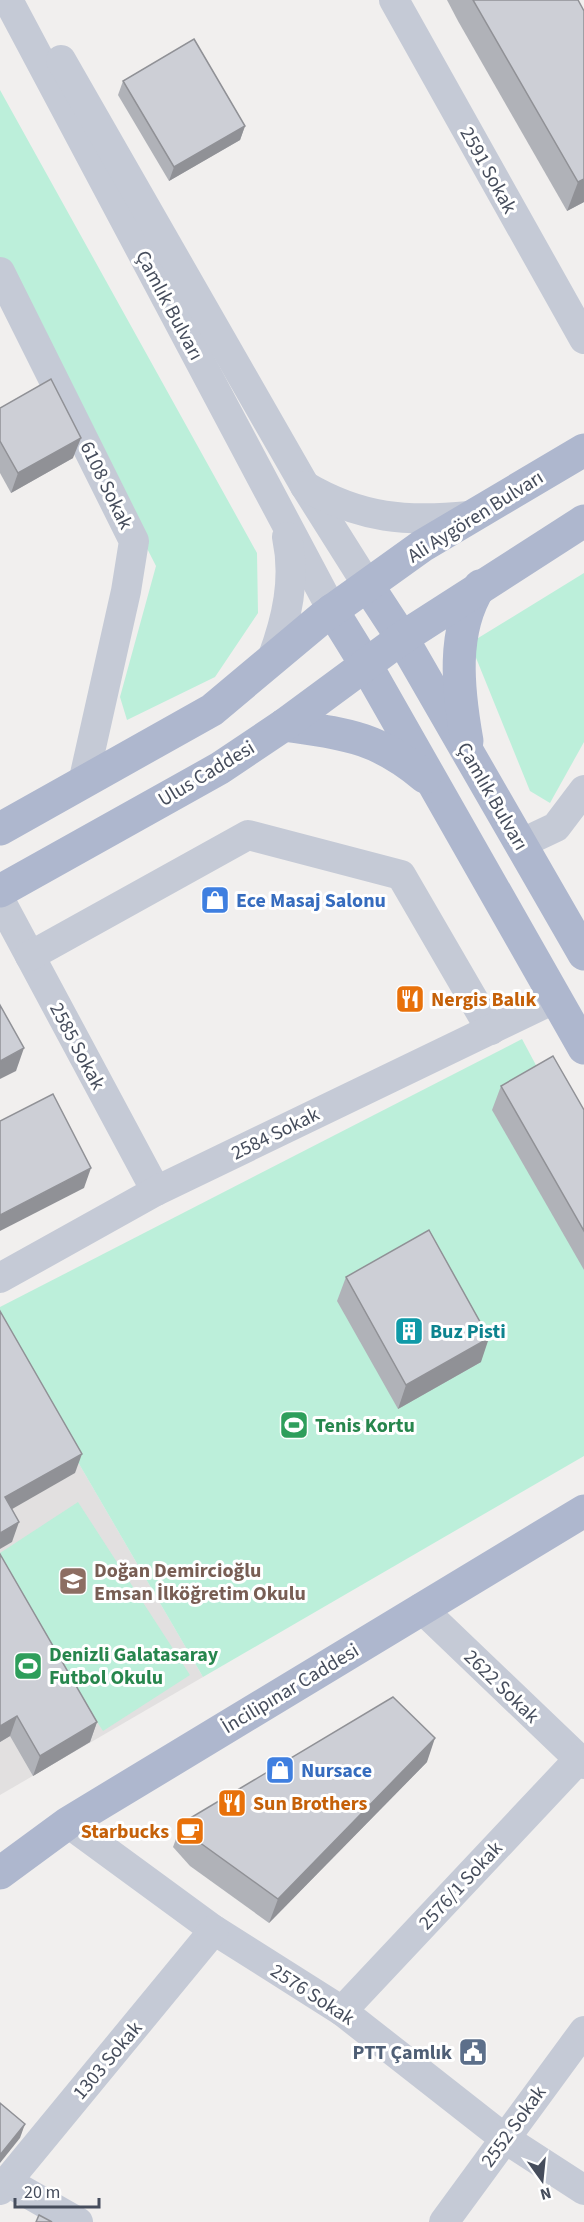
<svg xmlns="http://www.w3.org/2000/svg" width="584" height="2222" viewBox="0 0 584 2222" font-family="'Source Sans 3',sans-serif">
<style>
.education{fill:#e2e0e0}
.green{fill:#bcefda}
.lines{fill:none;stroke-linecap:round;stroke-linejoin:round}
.minor{stroke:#c5cad6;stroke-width:30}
.major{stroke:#aeb7ce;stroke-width:33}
.wall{fill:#b0b2b8}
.shaded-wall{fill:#909196}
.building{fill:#cdcfd6;stroke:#909196;stroke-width:1.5}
.labels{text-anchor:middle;stroke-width:6;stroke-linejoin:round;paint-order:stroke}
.street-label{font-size:20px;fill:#464d5c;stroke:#fff}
.shop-label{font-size:20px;font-weight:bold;fill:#366cbe;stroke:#fff;text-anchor:start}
.food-label{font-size:20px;font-weight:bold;fill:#c56008;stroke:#fff;text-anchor:start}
.culture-label{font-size:20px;font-weight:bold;fill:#0d838f;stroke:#fff;text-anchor:start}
.leisure-label{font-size:20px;font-weight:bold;fill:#27864d;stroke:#fff;text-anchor:start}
.education-label{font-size:20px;font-weight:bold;fill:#785e54;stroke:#fff;text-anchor:start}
.service-label{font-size:20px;font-weight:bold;fill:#4e5e75;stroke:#fff;text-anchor:end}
</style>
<rect width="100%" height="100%" fill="#f1efee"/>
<polygon class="education" points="0,1328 203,1677 0,1795"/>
<g class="green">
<polygon points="0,90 257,553 258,613 215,677 127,720 120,697 156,566 0,259"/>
<polygon points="584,573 584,742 550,803 530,791 470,643"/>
<polygon points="522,1039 584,1155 584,1456 203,1677 0,1328 0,1307"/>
<polygon points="78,1502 190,1675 103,1731 0,1574 0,1553"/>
</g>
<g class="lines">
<g class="minor">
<polyline points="8,0 332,610"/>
<polyline points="394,0 584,339"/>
<polyline points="61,60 305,486 368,586"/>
<polyline points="0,272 134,541 126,591 83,783"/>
<path d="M305 486C361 519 407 522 469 516"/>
<path d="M272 659C287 619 296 579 287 537"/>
<polyline points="520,844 556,827 584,790"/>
<polyline points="0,900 156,1191"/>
<polyline points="30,956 248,835 401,875 491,1030"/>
<polyline points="0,1278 156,1191 556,998"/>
<polyline points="421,1608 584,1764"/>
<polyline points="68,1823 214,1930 342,2011 504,2138 584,2190"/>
<polyline points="342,2011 579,1759"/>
<polyline points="6,2181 78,2222"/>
<polyline points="0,2190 214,1930"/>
<polyline points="444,2222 584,2031"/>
</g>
<g class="major">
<polyline points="368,586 402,638 584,954"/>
<polyline points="332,610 366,665 584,1048"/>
<path d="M284 725C345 734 376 736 425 777"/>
<path d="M467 741C458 690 451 631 480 586"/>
<polyline points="0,829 212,710 323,617 422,546 584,450"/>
<polyline points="0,891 220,768 284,725 402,638 584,521"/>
<polyline points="0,1873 68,1823 584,1511"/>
</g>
</g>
<g class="wall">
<polygon points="447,0 578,0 584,202 567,211 458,21"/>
<polygon points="123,81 245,126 240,140 169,181 118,95"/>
<polygon points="0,408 73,458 11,493 0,473"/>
<polygon points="501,1086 584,1110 584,1270 492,1110"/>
<polygon points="346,1277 481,1362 398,1409 337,1301"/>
<polygon points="0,1554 97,1722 90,1742 33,1776 10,1736 0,1742"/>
<polygon points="427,1762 269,1923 190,1866 173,1847 182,1823"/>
</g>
<g class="shaded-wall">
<polygon points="245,126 240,140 169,181 174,167"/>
<polygon points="584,179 584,202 567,211 578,182"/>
<polygon points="81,438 73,458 11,493 18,473"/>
<polygon points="24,1048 16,1071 0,1079 0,1061"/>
<polygon points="91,1168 84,1188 0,1231 0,1215"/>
<polygon points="489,1338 481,1362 398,1409 406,1385"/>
<polygon points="82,1454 75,1473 0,1516 5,1497"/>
<polygon points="19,1522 12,1542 0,1549 0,1533"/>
<polygon points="17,1716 10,1736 0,1742 0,1726"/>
<polygon points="97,1722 90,1742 33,1776 40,1756"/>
<polygon points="435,1738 427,1762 269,1923 278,1899"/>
<polygon points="25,2124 20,2138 0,2163 0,2155"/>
</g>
<g class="building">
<polygon points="473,0 578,0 584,11 584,179 578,182"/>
<polygon points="194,39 245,126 174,167 123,81"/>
<polygon points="51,379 81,438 18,473 0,441 0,408"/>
<polygon points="0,1005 24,1048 0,1061"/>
<polygon points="553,1056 584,1110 584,1231 501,1086"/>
<polygon points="53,1094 91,1168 0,1215 0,1121"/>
<polygon points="429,1230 489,1338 406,1385 346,1277"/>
<polygon points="0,1311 82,1454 5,1497 19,1522 0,1533"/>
<polygon points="0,1554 97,1722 40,1756 17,1716 0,1726"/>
<polygon points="393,1697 435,1738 278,1899 199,1842 182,1823"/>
<polygon points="0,2103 25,2124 0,2155"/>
<polygon points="39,2215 52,2222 36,2222"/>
</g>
<defs>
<g id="shop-square" transform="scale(1.5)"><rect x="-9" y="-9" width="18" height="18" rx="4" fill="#3f7fe0" stroke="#fff"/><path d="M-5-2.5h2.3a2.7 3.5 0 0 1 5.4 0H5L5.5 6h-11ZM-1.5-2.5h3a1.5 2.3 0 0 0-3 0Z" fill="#fff"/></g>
<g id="restaurant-square" transform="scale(1.5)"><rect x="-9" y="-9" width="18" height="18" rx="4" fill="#e8710a" stroke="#fff"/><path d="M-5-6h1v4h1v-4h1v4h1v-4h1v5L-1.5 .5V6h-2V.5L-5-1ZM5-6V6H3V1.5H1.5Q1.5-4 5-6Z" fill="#fff"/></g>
<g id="building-square" transform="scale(1.5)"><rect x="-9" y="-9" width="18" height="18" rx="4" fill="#0f9aa8" stroke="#fff"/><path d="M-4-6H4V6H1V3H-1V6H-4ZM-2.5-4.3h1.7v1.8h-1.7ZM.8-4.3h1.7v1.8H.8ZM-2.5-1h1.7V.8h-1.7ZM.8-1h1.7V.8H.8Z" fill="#fff"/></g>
<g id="stadium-square" transform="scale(1.5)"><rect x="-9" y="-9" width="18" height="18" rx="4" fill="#2e9e5b" stroke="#fff"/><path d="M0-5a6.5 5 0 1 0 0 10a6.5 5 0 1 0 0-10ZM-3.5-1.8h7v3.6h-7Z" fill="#fff"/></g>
<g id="school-square" transform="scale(1.5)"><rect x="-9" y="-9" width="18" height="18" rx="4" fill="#8d6e63" stroke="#fff"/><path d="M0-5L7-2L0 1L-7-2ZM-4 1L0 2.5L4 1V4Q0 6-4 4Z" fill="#fff"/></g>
<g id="cafe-square" transform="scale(1.5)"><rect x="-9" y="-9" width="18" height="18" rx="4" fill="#e8710a" stroke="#fff"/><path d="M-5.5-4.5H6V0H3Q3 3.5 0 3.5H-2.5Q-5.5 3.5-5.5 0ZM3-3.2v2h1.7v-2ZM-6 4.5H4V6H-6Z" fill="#fff"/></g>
<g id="civic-square" transform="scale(1.5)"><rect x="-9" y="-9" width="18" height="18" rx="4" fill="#5c6f8a" stroke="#fff"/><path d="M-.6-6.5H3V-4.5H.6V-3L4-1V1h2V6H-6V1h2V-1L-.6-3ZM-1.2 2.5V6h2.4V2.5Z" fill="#fff"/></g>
</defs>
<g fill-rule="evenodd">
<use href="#shop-square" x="215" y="900"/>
<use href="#restaurant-square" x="410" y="999"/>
<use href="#building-square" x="409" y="1331"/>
<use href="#stadium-square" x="294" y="1425"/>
<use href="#school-square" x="73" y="1581"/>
<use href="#stadium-square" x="28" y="1666"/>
<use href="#shop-square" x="280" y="1770"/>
<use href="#restaurant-square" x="232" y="1803"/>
<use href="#cafe-square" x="190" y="1831"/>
<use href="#civic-square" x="473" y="2052"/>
</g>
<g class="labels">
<g class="street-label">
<text transform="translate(489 170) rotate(61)" y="7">2591 Sokak</text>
<text transform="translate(170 305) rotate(62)" y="7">Çamlık Bulvarı</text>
<text transform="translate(107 485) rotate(64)" y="7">6108 Sokak</text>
<text transform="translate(475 516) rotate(-32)" y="7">Ali Aygören Bulvarı</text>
<text transform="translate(206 773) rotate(-31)" y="7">Ulus Caddesi</text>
<text transform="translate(493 796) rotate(60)" y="7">Çamlık Bulvarı</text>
<text transform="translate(78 1046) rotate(62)" y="7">2585 Sokak</text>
<text transform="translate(275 1133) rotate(-26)" y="7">2584 Sokak</text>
<text transform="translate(502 1686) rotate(44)" y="7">2622 Sokak</text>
<text transform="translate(290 1688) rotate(-31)" y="7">İncilipınar Caddesi</text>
<text transform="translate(460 1885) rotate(-47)" y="7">2576/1 Sokak</text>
<text transform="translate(313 1994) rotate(33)" y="7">2576 Sokak</text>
<text transform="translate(107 2060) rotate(-50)" y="7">1303 Sokak</text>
<text transform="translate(513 2126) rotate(-54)" y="7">2552 Sokak</text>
</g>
<g class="shop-label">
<text x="236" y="907">Ece Masaj Salonu</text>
<text x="301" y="1777">Nursace</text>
</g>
<g class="food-label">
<text x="431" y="1006">Nergis Balık</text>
<text x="253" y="1810">Sun Brothers</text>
<text x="169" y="1838" text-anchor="end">Starbucks</text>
</g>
<g class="culture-label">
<text x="430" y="1338">Buz Pisti</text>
</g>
<g class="leisure-label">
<text x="315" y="1432">Tenis Kortu</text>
<text x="49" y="1661">Denizli Galatasaray<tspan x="49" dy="23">Futbol Okulu</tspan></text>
</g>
<g class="education-label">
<text x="94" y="1577">Doğan Demircioğlu<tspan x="94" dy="23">Emsan İlköğretim Okulu</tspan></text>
</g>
<g class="service-label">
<text x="452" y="2059">PTT Çamlık</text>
</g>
</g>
<g transform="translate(542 2180) rotate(165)" stroke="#ffffff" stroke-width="4.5" paint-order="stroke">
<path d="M0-4.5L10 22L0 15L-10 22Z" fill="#464d5c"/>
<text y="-9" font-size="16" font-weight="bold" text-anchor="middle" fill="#464d5c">N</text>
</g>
<path d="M15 2198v9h84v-9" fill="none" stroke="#464d5c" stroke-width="3"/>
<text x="24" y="2198" font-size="18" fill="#464d5c" stroke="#ffffff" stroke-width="4.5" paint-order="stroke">20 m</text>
</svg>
